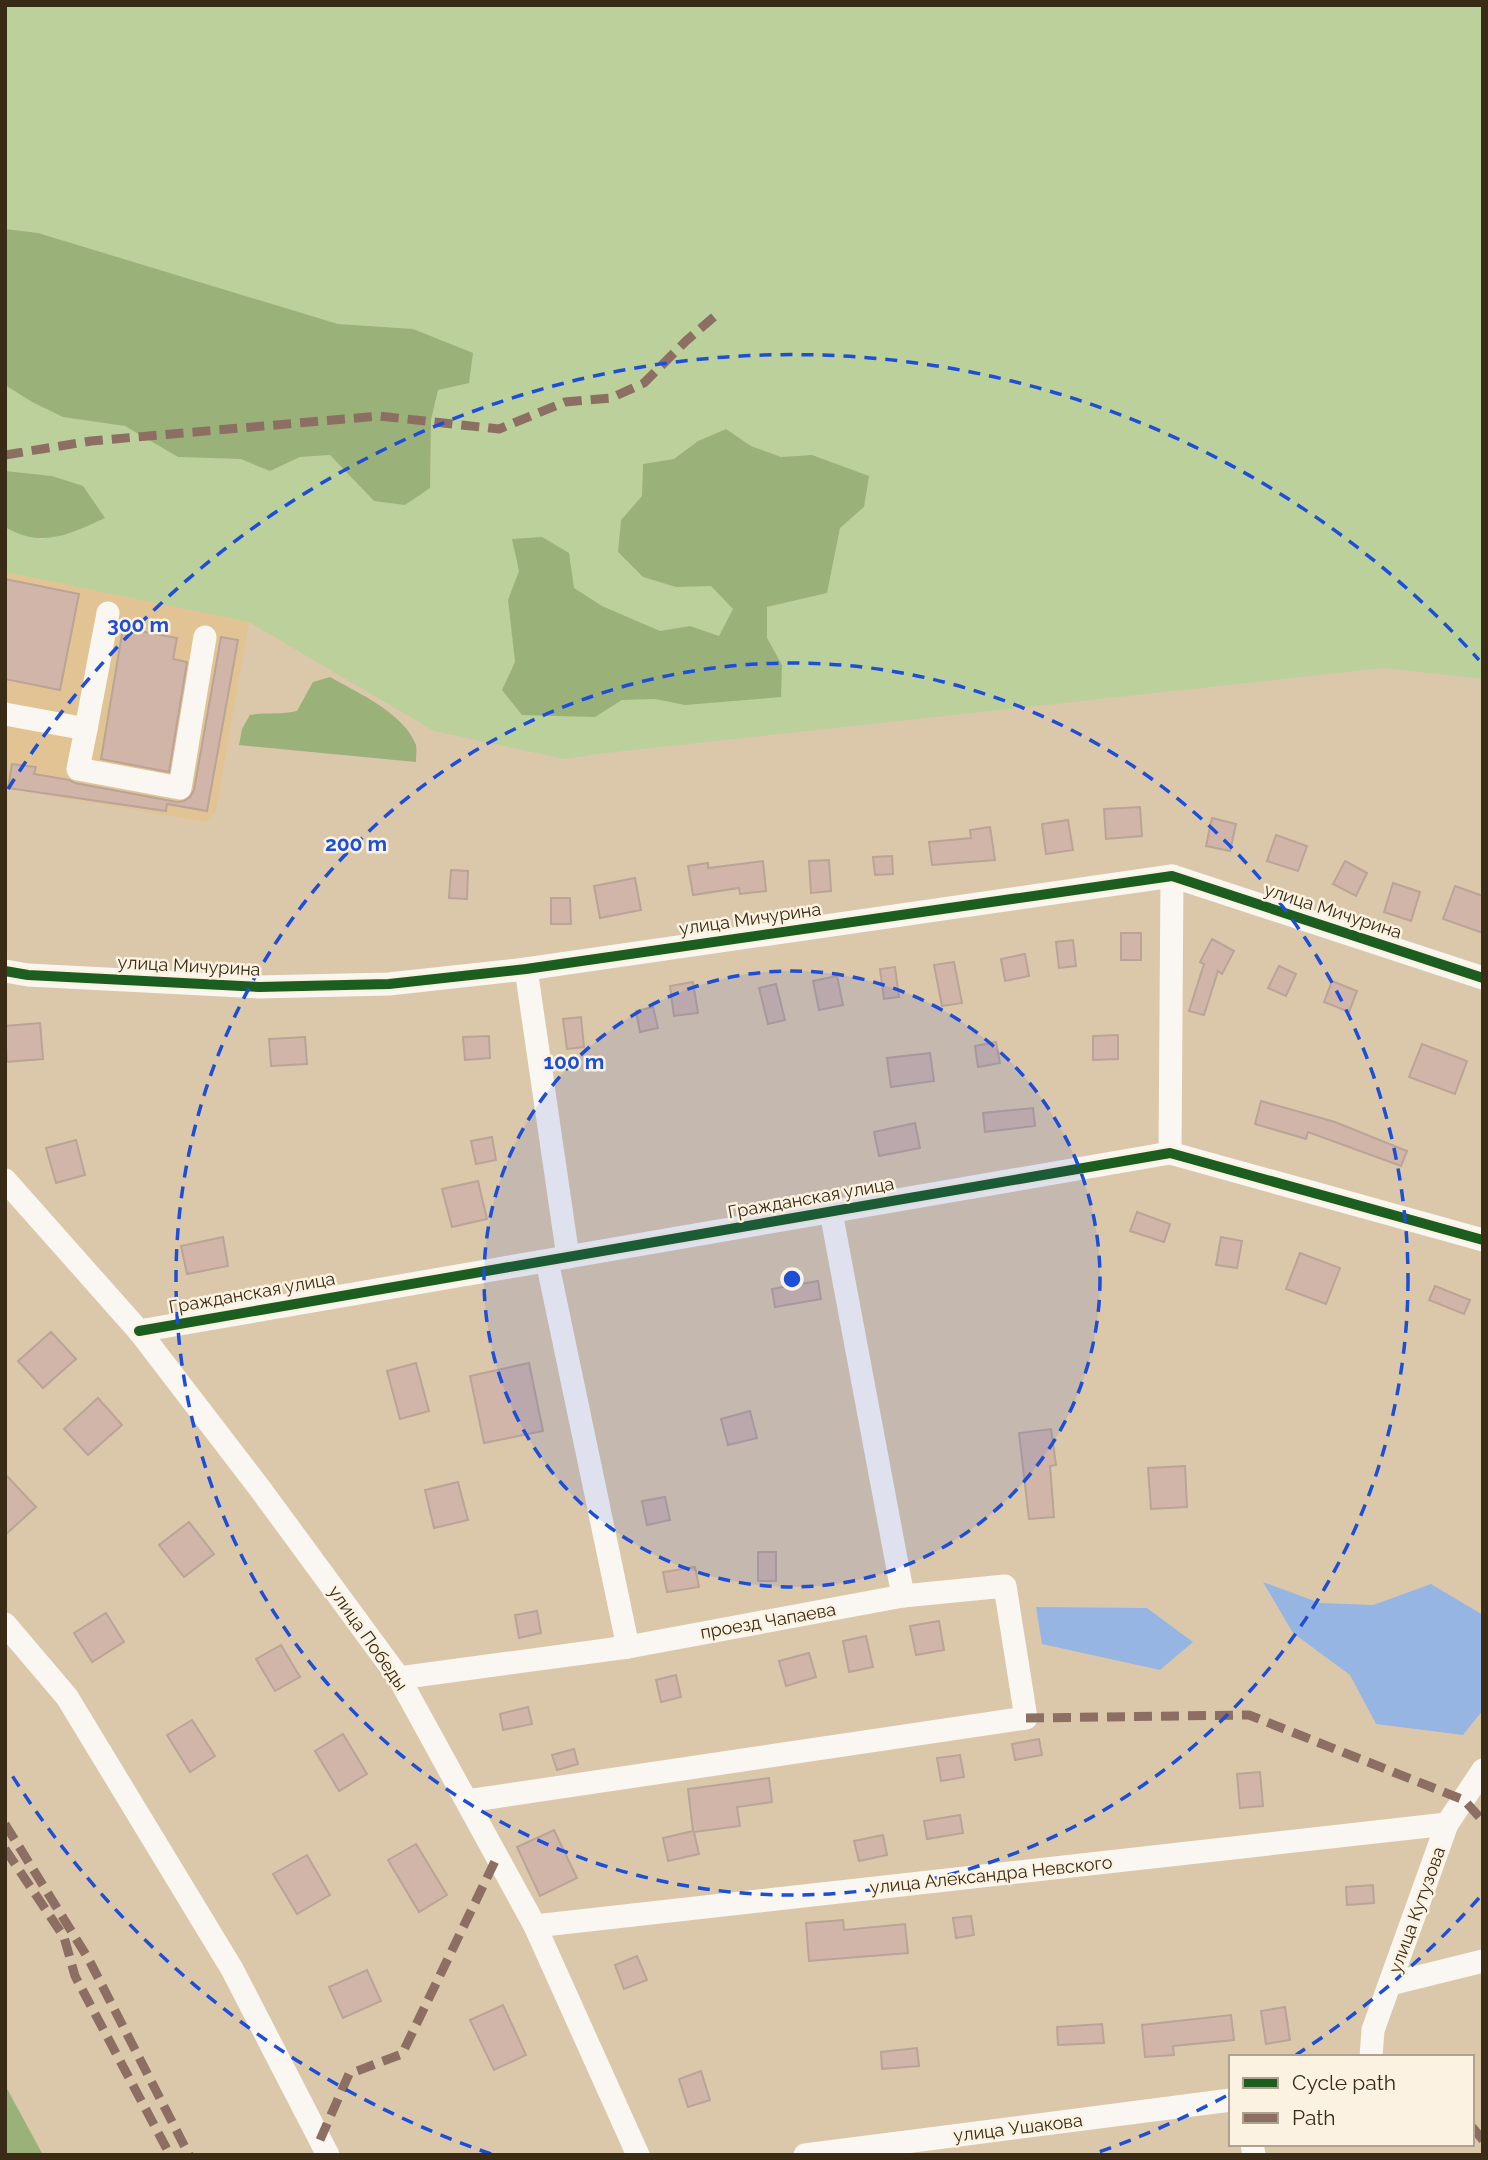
<svg xmlns="http://www.w3.org/2000/svg" width="1488" height="2160" viewBox="0 0 1488 2160" font-family="Raleway,sans-serif">
<style>
.built{fill:#e2c494}
.green{fill:#bbd09b;fill-rule:evenodd}
.forest{fill:#9ab17a}
.water{fill:#97b5e2}
.building{fill:#d1b5a8;stroke:#b9a497;stroke-width:2}
.lines{fill:none;stroke-linecap:round;stroke-linejoin:round}
.minor{stroke:#faf7f2;stroke-width:23}
.quiet{stroke:#8d6e63;stroke-width:9;stroke-dasharray:18 9;stroke-linecap:butt}
.cycleway-casing{stroke:#fcf2e1;stroke-width:15}
.cycleway{stroke:#1b5e20;stroke-width:10}
.ring{fill:none;stroke:#1d4ed8;stroke-width:3.5;stroke-dasharray:12 9}
.labels{text-anchor:middle;stroke-width:5;stroke-linejoin:round;paint-order:stroke}
.street-label{font-size:18px;fill:#392b15;stroke:#fcf2e1}
.centre{fill:#1d4ed8;stroke:#fcf2e1;stroke-width:3.5}
.ring-label{font-size:21px;text-anchor:middle;font-weight:bold;fill:#1d4ed8;stroke:#fcf2e1;stroke-width:5;stroke-linejoin:round;paint-order:stroke}
</style>
<rect width="100%" height="100%" fill="#dbc8aa"/>
<polygon class="built" points="5,572 249,622 216,811 206,822 5,788"/>
<path class="green" d="M5 5H1483V679L1383 668 598 754 564 759 434 731 249 622 5 572V527L43 540 52 476 5 471V385L32 402 63 417 125 426 178 457 241 459 270 471 300 457 330 455 374 501 430 487 431 420 438 389 413 329 338 324 38 233 5 229ZM726 429 751 446 781 457 812 455 864 507 840 528 827 593 767 607V638L782 665 685 705 655 699 622 700 595 716 522 715 502 690 515 662 508 600 519 571 573 588 602 606 660 631 690 626 719 636 734 609 711 585 676 587 643 577 618 552 621 520 642 496 643 464 674 459 698 441Z"/>
<g class="forest">
<polygon points="5,229 38,233 338,324 413,329 473,353 469,383 438,390 431,420 430,488 405,505 374,501 330,455 300,457 270,471 241,459 178,457 125,426 63,417 32,402 5,385"/>
<polygon points="726,429 751,446 781,457 812,455 869,476 864,507 840,528 827,593 767,607 767,638 782,665 781,697 685,705 655,699 622,700 595,717 522,715 502,690 515,662 508,600 519,571 512,539 542,537 569,553 574,588 602,606 660,631 690,626 719,636 733,609 711,586 676,587 643,577 618,552 621,520 642,496 643,464 674,459 698,441"/>
<path d="M5 471 52 476 83 486 105 518C70 534 42 549 5 527Z"/>
<path d="M330 677C358 693 404 713 416 745 417 750 416 757 416 762L239 745 242 729 250 715C266 712 281 715 297 711L313 682Z"/>
<polygon points="5,2085 43,2155 5,2155"/>
</g>
<g class="water">
<polygon points="1263,1582 1320,1603 1373,1605 1431,1584 1483,1615 1483,1710 1463,1735 1376,1724 1350,1675 1293,1633"/>
<polygon points="1036,1607 1147,1608 1193,1642 1160,1670 1042,1644"/>
</g>
<g class="building">
<polygon points="5,579 79,594 60,690 5,679"/>
<polygon points="123,628 177,638 173,659 187,662 169,772 101,759"/>
<polygon points="221,637 238,640 207,811 167,804 166,811 8,788 12,764 36,767 34,774 69,780 75,783 177,802 184,801 190,797 194,790"/>
<polygon points="1140,807 1142,836 1106,839 1104,809"/>
<polygon points="1212,818 1236,824 1230,851 1206,846"/>
<polygon points="1068,820 1073,850 1046,854 1042,824"/>
<polygon points="990,827 995,860 932,865 929,842 971,838 970,830"/>
<polygon points="1276,835 1307,846 1298,871 1267,861"/>
<polygon points="892,856 893,874 875,875 873,857"/>
<polygon points="829,860 831,891 811,893 809,861"/>
<polygon points="763,861 766,891 740,894 739,888 693,895 688,866 708,863 708,868"/>
<polygon points="1345,861 1367,873 1356,896 1333,884"/>
<polygon points="451,870 468,871 467,899 449,898"/>
<polygon points="635,878 641,910 600,918 594,886"/>
<polygon points="1393,883 1420,892 1411,921 1384,912"/>
<polygon points="1455,886 1483,896 1483,933 1443,919"/>
<polygon points="551,898 570,898 571,924 551,924"/>
<rect x="1121" y="933" width="20" height="27"/>
<polygon points="1212,939 1234,951 1222,974 1218,971 1204,1015 1189,1011 1204,964 1200,962"/>
<polygon points="1073,940 1076,966 1059,968 1056,942"/>
<polygon points="1025,954 1029,976 1005,981 1001,959"/>
<polygon points="954,962 962,1003 942,1006 934,965"/>
<polygon points="1279,966 1296,974 1286,996 1268,988"/>
<polygon points="895,967 899,997 884,999 880,969"/>
<polygon points="837,976 843,1005 819,1010 813,981"/>
<polygon points="1332,981 1357,991 1349,1012 1324,1002"/>
<polygon points="693,982 698,1013 674,1016 670,986"/>
<polygon points="776,984 785,1020 768,1024 759,988"/>
<polygon points="653,1007 658,1028 640,1032 636,1011"/>
<polygon points="581,1017 584,1047 567,1049 563,1019"/>
<polygon points="40,1023 43,1059 7,1062 5,1026"/>
<polygon points="1118,1035 1118,1059 1093,1060 1093,1036"/>
<polygon points="489,1036 490,1058 465,1060 463,1037"/>
<polygon points="305,1037 307,1064 271,1066 269,1039"/>
<polygon points="996,1042 1000,1063 978,1067 975,1046"/>
<polygon points="1422,1044 1467,1061 1455,1094 1409,1077"/>
<polygon points="930,1053 934,1081 891,1087 887,1058"/>
<polygon points="1261,1101 1335,1122 1407,1151 1401,1166 1308,1132 1306,1139 1255,1124"/>
<polygon points="1033,1108 1035,1126 985,1132 983,1113"/>
<polygon points="915,1123 920,1148 879,1156 874,1132"/>
<polygon points="492,1137 496,1160 476,1164 471,1141"/>
<polygon points="76,1140 85,1175 56,1183 46,1148"/>
<polygon points="478,1181 487,1219 452,1227 442,1189"/>
<polygon points="1137,1212 1170,1224 1164,1242 1130,1231"/>
<polygon points="223,1237 228,1266 187,1274 181,1246"/>
<polygon points="1221,1237 1242,1241 1237,1268 1216,1265"/>
<polygon points="1300,1253 1340,1268 1326,1304 1286,1289"/>
<polygon points="818,1281 821,1299 775,1307 772,1289"/>
<polygon points="1435,1286 1470,1300 1464,1314 1429,1300"/>
<polygon points="51,1332 76,1359 43,1388 18,1361"/>
<polygon points="416,1363 429,1411 400,1419 387,1371"/>
<polygon points="529,1363 543,1431 484,1443 470,1376"/>
<polygon points="98,1398 122,1425 88,1455 64,1429"/>
<polygon points="750,1411 757,1438 728,1445 721,1419"/>
<polygon points="1051,1429 1056,1465 1050,1466 1054,1517 1029,1519 1019,1433"/>
<polygon points="1185,1466 1187,1507 1151,1509 1148,1468"/>
<polygon points="5,1474 36,1507 5,1535"/>
<polygon points="458,1482 468,1520 434,1528 425,1490"/>
<polygon points="665,1497 670,1520 647,1525 642,1501"/>
<polygon points="189,1522 214,1554 184,1577 159,1545"/>
<rect x="758" y="1552" width="18" height="29"/>
<polygon points="695,1567 699,1587 667,1592 663,1572"/>
<polygon points="537,1611 541,1633 519,1638 515,1615"/>
<polygon points="106,1613 124,1642 92,1662 74,1633"/>
<polygon points="939,1621 944,1650 916,1655 910,1626"/>
<polygon points="866,1636 873,1667 849,1672 843,1641"/>
<polygon points="281,1645 300,1677 275,1691 256,1659"/>
<polygon points="809,1653 816,1677 786,1686 779,1661"/>
<polygon points="676,1675 681,1697 661,1702 656,1680"/>
<polygon points="528,1707 532,1724 503,1730 500,1714"/>
<polygon points="192,1720 215,1756 190,1772 167,1735"/>
<polygon points="343,1734 367,1774 339,1791 315,1751"/>
<polygon points="1039,1739 1042,1755 1015,1760 1012,1744"/>
<polygon points="574,1749 578,1764 557,1770 552,1755"/>
<polygon points="960,1755 964,1777 941,1781 937,1758"/>
<polygon points="1260,1772 1263,1806 1240,1808 1237,1774"/>
<polygon points="769,1778 772,1802 737,1807 740,1826 694,1832 699,1854 668,1861 663,1838 693,1831 688,1789"/>
<polygon points="960,1815 963,1833 927,1839 924,1821"/>
<polygon points="554,1830 577,1878 540,1896 517,1847"/>
<polygon points="883,1835 887,1855 859,1861 854,1841"/>
<polygon points="416,1844 447,1895 419,1912 388,1860"/>
<polygon points="307,1855 330,1895 297,1914 273,1874"/>
<polygon points="1373,1885 1374,1903 1347,1905 1346,1887"/>
<polygon points="971,1916 974,1935 956,1938 953,1918"/>
<polygon points="843,1920 844,1930 905,1924 908,1953 809,1961 806,1923"/>
<polygon points="637,1956 647,1980 624,1989 615,1965"/>
<polygon points="367,1970 381,2001 343,2018 329,1987"/>
<polygon points="503,2005 526,2055 494,2070 470,2020"/>
<polygon points="1285,2007 1290,2040 1266,2044 1261,2011"/>
<polygon points="1231,2015 1234,2040 1173,2046 1174,2055 1145,2057 1142,2025"/>
<polygon points="1102,2024 1104,2043 1058,2045 1057,2027"/>
<polygon points="917,2048 919,2066 882,2069 881,2052"/>
<polygon points="701,2071 710,2100 688,2107 679,2079"/>
</g>
<g class="lines">
<g class="minor">
<polyline points="5,714 86,729 108,613"/>
<polyline points="86,729 78,769 180,788 205,637"/>
<polyline points="526,969 568,1257"/>
<polyline points="5,971 28,975 259,987 389,984 526,969 1172,876 1483,978"/>
<polyline points="1170,1153 1172,876"/>
<polyline points="5,1180 139,1331 261,1490 399,1678 535,1926 638,2155"/>
<polyline points="831,1212 903,1596"/>
<polyline points="547,1261 628,1647"/>
<polyline points="139,1331 1170,1153 1483,1240"/>
<polyline points="5,1624 67,1697 232,1969 328,2155"/>
<polyline points="399,1678 628,1647 903,1596 1005,1586 1026,1718 467,1801"/>
<polyline points="535,1926 1447,1824"/>
<polyline points="1390,1984 1483,1961"/>
<polyline points="1371,2057 1373,2030 1447,1824 1483,1770"/>
<polyline points="1252,2144 1254,2155"/>
<polyline points="805,2155 1231,2100"/>
</g>
<g class="quiet">
<polyline points="5,455 91,441 379,416 499,429 565,402 611,398 644,383 686,341 716,315"/>
<polyline points="1026,1718 1249,1715 1464,1800 1483,1821"/>
<polyline points="5,1824 88,1958 189,2155"/>
<polyline points="5,1849 64,1937 75,1976 170,2155"/>
<polyline points="1472,2127 1483,2140"/>
<polyline points="320,2140 349,2074 402,2054 497,1857"/>
</g>
<g class="cycleway-casing">
<g id="cycleway">
<polyline points="5,971 28,975 259,987 389,984 526,969 1172,876 1483,978"/>
<polyline points="139,1331 1170,1153 1483,1240"/>
</g>
</g>
<use href="#cycleway" class="cycleway"/>
</g>
<circle cx="792" cy="1279" r="308" fill="#1d4ed8" fill-opacity=".12"/>
<g class="ring">
<circle cx="792" cy="1279" r="308"/>
<circle cx="792" cy="1279" r="616"/>
<path d="M1479 1898A925 925 0 0 1 1296 2055M1226 2096A925 925 0 0 1 1093 2154M491 2154A925 925 0 0 1 8 1769M8 789A925 925 0 0 1 1479 660"/>
</g>
<g class="labels">
<g class="street-label">
<text transform="translate(1333 911) rotate(18)" y="6">улица Мичурина</text>
<text transform="translate(750 919) rotate(-8)" y="6">улица Мичурина</text>
<text transform="translate(189 966) rotate(3)" y="6">улица Мичурина</text>
<text transform="translate(811 1198) rotate(-10)" y="6">Гражданская улица</text>
<text transform="translate(252 1293) rotate(-10)" y="6">Гражданская улица</text>
<text transform="translate(768 1621) rotate(-10)" y="6">проезд Чапаева</text>
<text transform="translate(368 1638) rotate(55)" y="6">улица Победы</text>
<text transform="translate(991 1875) rotate(-6)" y="6">улица Александра Невского</text>
<text transform="translate(1417 1910) rotate(-70)" y="6">улица Кутузова</text>
<text transform="translate(1018 2128) rotate(-7)" y="6">улица Ушакова</text>
</g>
</g>
<circle cx="792" cy="1279" r="10" class="centre"/>
<g class="ring-label">
<text x="138" y="632">300 m</text>
<text x="356" y="851">200 m</text>
<text x="574" y="1069">100 m</text>
</g>
<rect width="1488" height="2160" fill="none" stroke="#392b15" stroke-width="14"/>
<rect x="1229" y="2055" width="245" height="91" fill="#fcf2e1" stroke="#aea28f" stroke-width="2"/>
<rect x="1243" y="2078" width="35" height="10" fill="#1b5e20" stroke="#aea28f" stroke-width="2"/>
<text x="1292" y="2090" font-size="21" fill="#392b15">Cycle path</text>
<rect x="1243" y="2113" width="35" height="10" fill="#8d6e63" stroke="#aea28f" stroke-width="2"/>
<text x="1292" y="2125" font-size="21" fill="#392b15">Path</text>
</svg>
